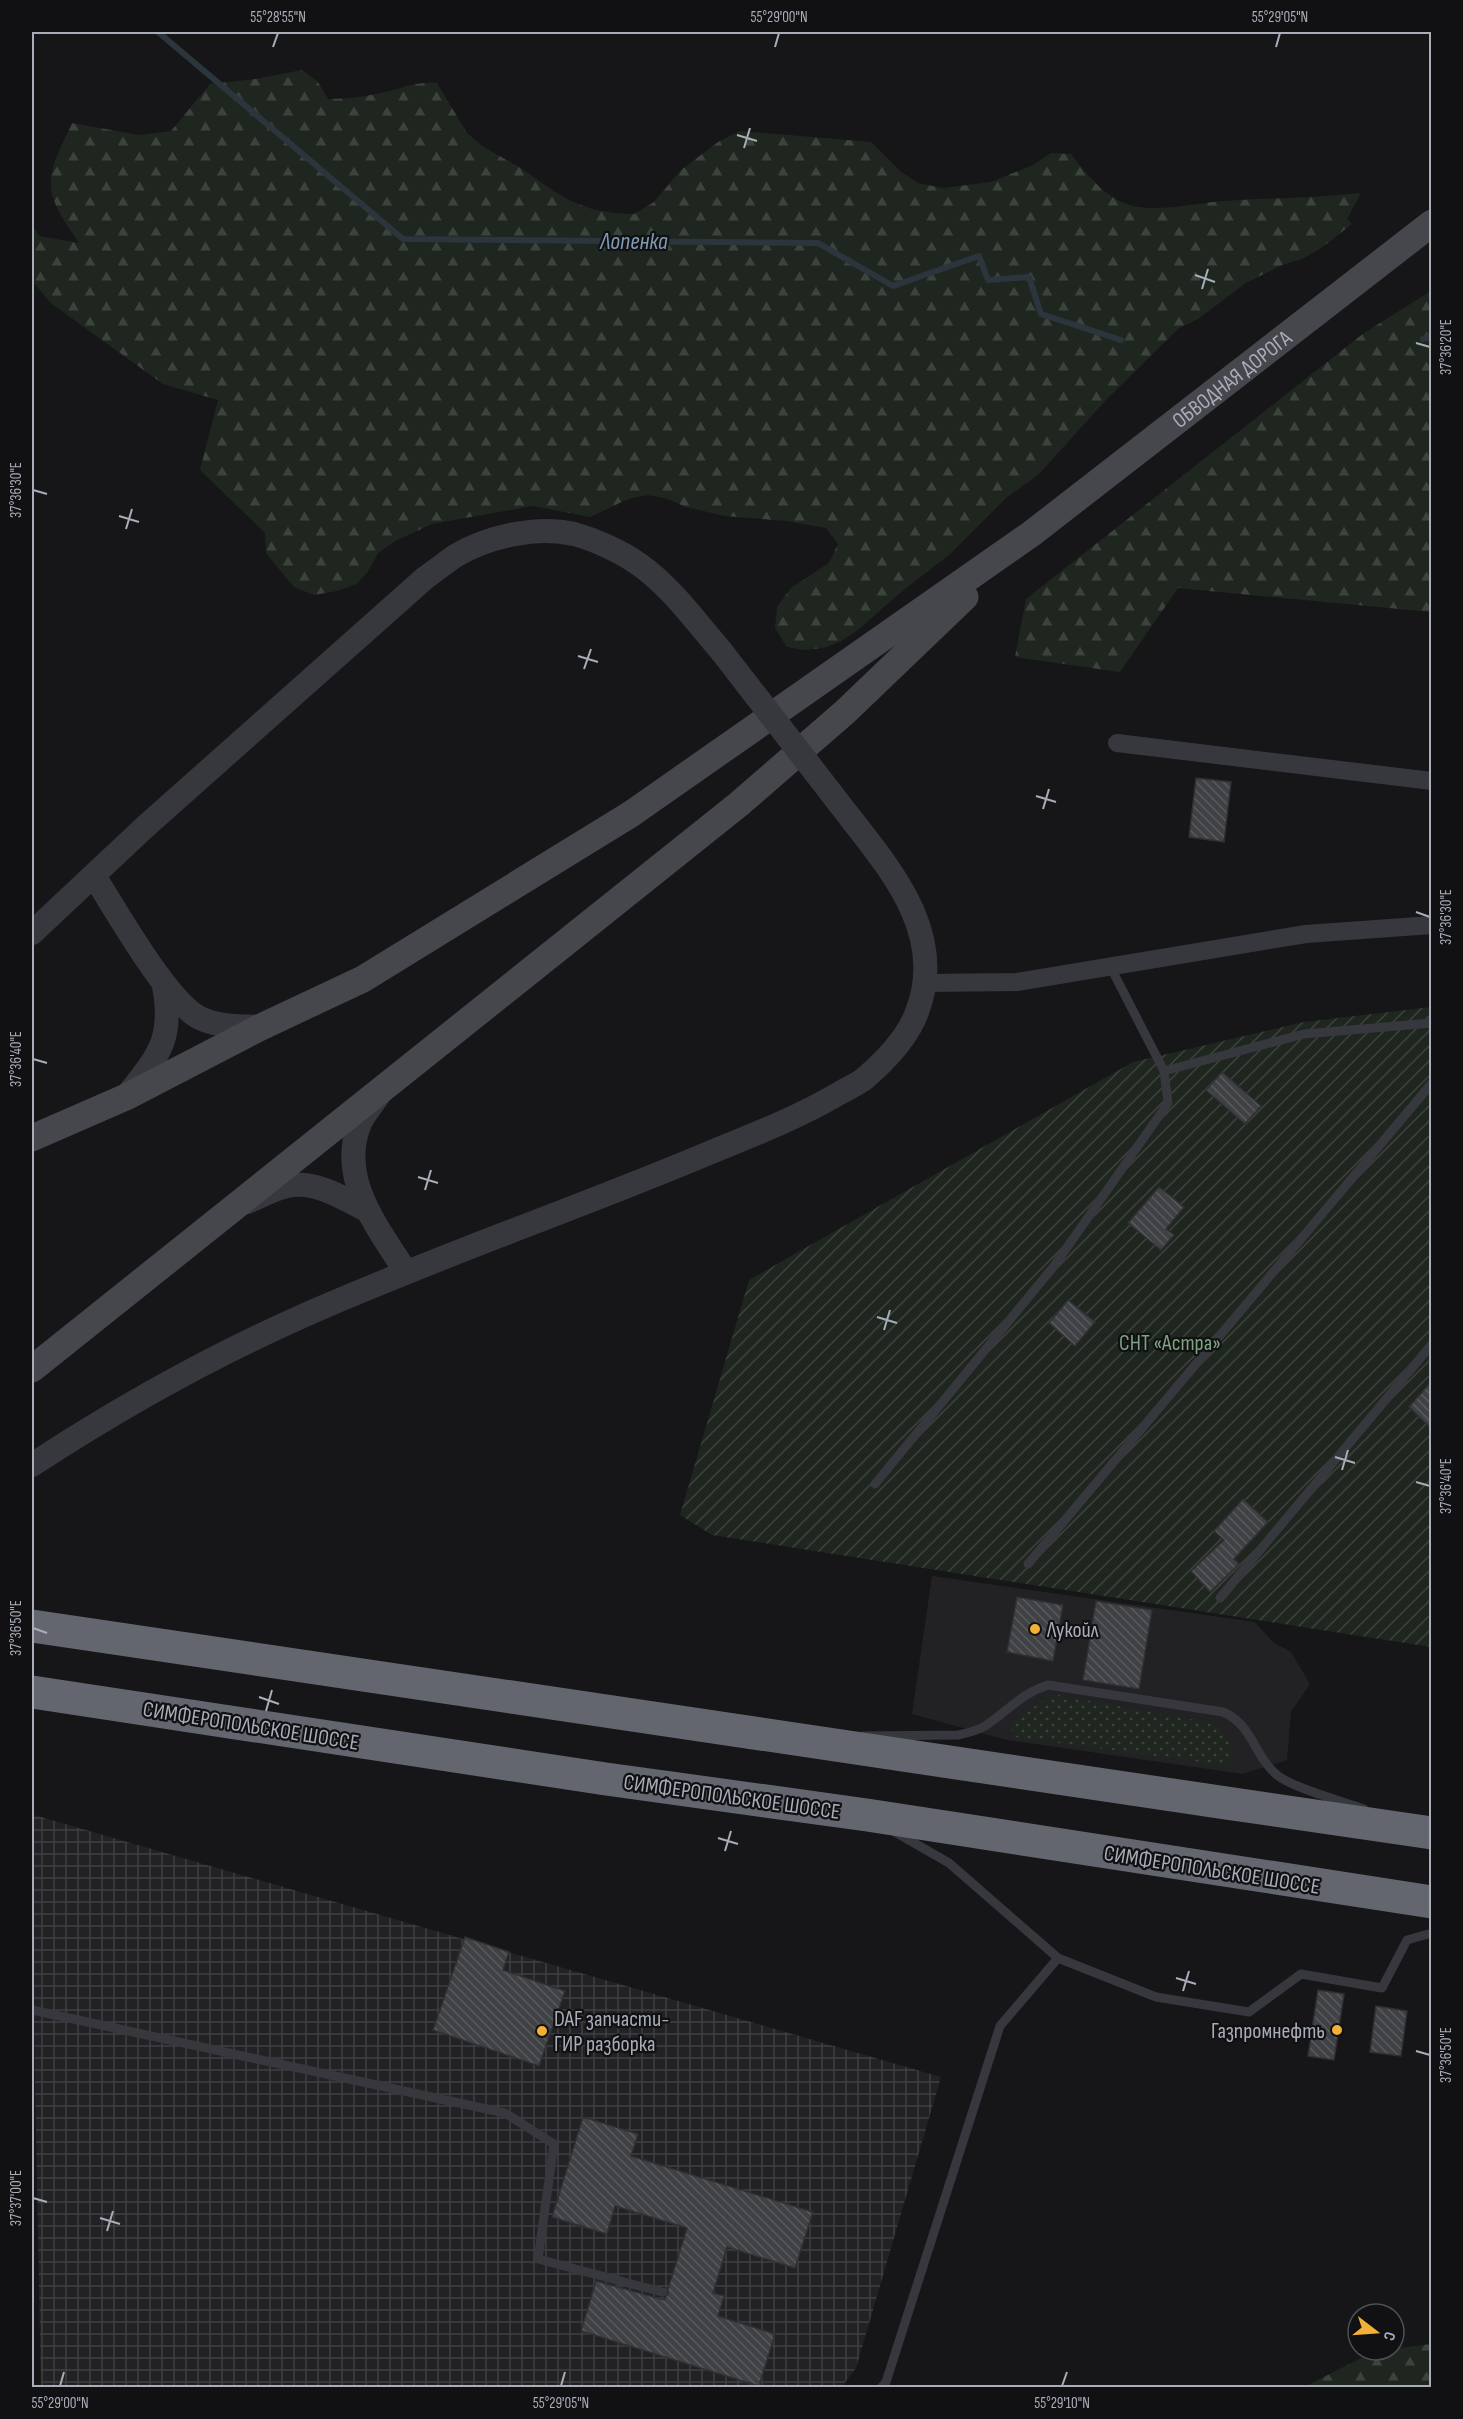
<svg xmlns="http://www.w3.org/2000/svg" width="1463" height="2419" viewBox="0 0 1463 2419" font-family="'Sofia Sans Condensed',sans-serif">
<style>
.built{fill:#222225}
.industrial{fill:url(#industrial-grid)}
.grass{fill:url(#grass-dots)}
.forest{fill:url(#forest-firs)}
.garden{fill:url(#garden-furrows)}
.lines{fill:none;stroke-linecap:round;stroke-linejoin:round}
.stream{stroke:#2c353c;stroke-width:6}
.building{fill:url(#building-back-hatch);stroke:#303034;stroke-width:1.5}
.service{stroke:#37383d;stroke-width:9}
.minor{stroke:#37383d;stroke-width:18}
.tertiary{stroke:#37383d;stroke-width:24}
.secondary{stroke:#45474d;stroke-width:27}
.motorway{stroke:#63666e;stroke-width:33}
.tertiary-bridge{stroke:#37383d;stroke-width:24}
.ticks{fill:none;stroke:#a8adb8;stroke-width:2}
.poi-dot{fill:#f2b134;stroke:#111113;stroke-width:2}
.labels{text-anchor:middle;stroke-width:4.5;stroke-linejoin:round;paint-order:stroke}
.street-label{font-size:22px;fill:#a8adb8;stroke:#111113}
.park-label{font-size:22px;fill:#7fa381;stroke:#111113}
.poi-label{font-size:22px;fill:#a8adb8;stroke:#111113;text-anchor:start}
.water-label{font-size:24px;font-style:italic;fill:#7f9bb3;stroke:#111113}
.neatline{fill:none;stroke:#a8adb8;stroke-width:2}
.ticks-label{font-size:15px;text-anchor:middle;fill:#a8adb8}
</style>
<defs>
<pattern id="industrial-grid" width="8" height="8" patternUnits="userSpaceOnUse" patternTransform="scale(1.5)"><rect width="8" height="8" fill="#222225"/><path d="M0 4h8M4 0v8" fill="none" stroke="#3f3f43"/></pattern>
<pattern id="grass-dots" width="8" height="8" patternUnits="userSpaceOnUse" patternTransform="scale(1.5)"><rect width="8" height="8" fill="#1e261f"/><path d="M2 2h.1M6 6h.1" fill="none" stroke="#3c433d" stroke-width="1.8" stroke-linecap="round"/></pattern>
<pattern id="forest-firs" width="22" height="20" patternUnits="userSpaceOnUse" patternTransform="scale(1.5)"><rect width="22" height="20" fill="#1e261f"/><path d="M5 1l3.5 6h-7zM16 11l3.5 6h-7z" fill="#3c433d"/></pattern>
<pattern id="garden-furrows" width="10" height="10" patternUnits="userSpaceOnUse" patternTransform="scale(1.5)"><rect width="10" height="10" fill="#1e261f"/><path d="M-1 1l2-2M0 10L10 0M9 11l2-2" fill="none" stroke="#3c433d"/></pattern>
<pattern id="building-back-hatch" width="6" height="6" patternUnits="userSpaceOnUse" patternTransform="scale(1.5)"><rect width="6" height="6" fill="#404145"/><path d="M-1 5l2 2M0 0l6 6M5-1l2 2" fill="none" stroke="#595a5e"/></pattern>
</defs>
<rect width="100%" height="100%" fill="#161618"/>
<polygon class="built" points="932,1576 1255,1622 1273,1642 1291,1652 1310,1684 1291,1712 1287,1760 1243,1774 1007,1740 912,1714"/>
<polygon class="industrial" points="34,1815 941,2077 856,2368 841,2388 41,2387 32,1930"/>
<path class="grass" d="M1052 1694 1205 1722C1228 1731 1233 1742 1231 1766L1015 1737 1009 1725Z"/>
<g class="forest">
<path d="M302 70 318 82 328 99C350 99 369 96 390 91 410 86 415 82 437 83L467 133 482 146 519 167 555 192 573 202 595 210 614 213 634 214 654 202 681 170 718 142 740 131 871 142 900 171 918 183 943 188 991 182 1033 165 1051 153 1071 154C1087 175 1106 199 1133 206 1163 212 1195 203 1224 201 1270 198 1316 198 1361 193L1347 219 1352 224 1320 249 1302 259 1282 265 1246 283 1198 319 1179 328 1106 400 1039 474 1006 498 949 555 901 592 858 630 841 641 824 648 805 650 787 647 775 628 777 607 791 588 829 563 838 544 826 528 786 521 725 516 686 507 668 499 648 495 628 499 590 517 533 506 432 524 395 541 378 553 369 570 357 584 337 591 314 595 294 587 266 553 265 533 200 470 218 400 163 384 52 304 32 281V224L39 236 79 243C69 227 51 205 51 185 50 164 64 142 72 123L139 135 171 131 210 84 256 79Z"/>
<polygon points="1431,291 1431,612 1178,588 1120,672 1015,657 1026,599 1364,333"/>
<polygon points="1431,2344 1431,2387 1308,2387 1310,2384 1375,2351"/>
</g>
<polygon class="garden" points="1431,1007 1431,1647 712,1535 680,1515 749,1280 1133,1062 1304,1022"/>
<g class="lines">
<g class="stream">
<polyline points="158,32 403,239 818,243 893,286 979,256 988,280 1029,277 1041,314 1121,340"/>
<polyline points="1423,339 1432,335"/>
</g>
</g>
<g class="building">
<polygon points="1196,778 1231,782 1224,842 1189,837"/>
<polygon points="1222,1072 1261,1106 1245,1124 1206,1090"/>
<polygon points="1159,1187 1184,1207 1166,1229 1174,1235 1161,1250 1128,1223"/>
<polygon points="1068,1300 1095,1322 1075,1346 1049,1323"/>
<polygon points="1431,1382 1431,1428 1409,1407"/>
<polygon points="1243,1499 1268,1522 1234,1559 1239,1564 1210,1592 1191,1571 1224,1540 1214,1531"/>
<polygon points="1017,1597 1063,1605 1053,1661 1007,1652"/>
<polygon points="1096,1601 1152,1610 1139,1689 1083,1680"/>
<polygon points="465,1937 509,1952 503,1970 565,1991 539,2066 433,2030"/>
<polygon points="1318,1990 1344,1994 1334,2060 1308,2056"/>
<polygon points="1376,2006 1407,2011 1401,2056 1370,2052"/>
<polygon points="583,2117 638,2134 631,2156 813,2212 795,2268 727,2247 713,2293 724,2296 718,2316 775,2334 759,2386 581,2331 596,2281 664,2300 668,2294 668,2289 687,2228 615,2206 607,2234 552,2217"/>
</g>
<g class="lines">
<g class="service">
<polyline points="1164,1071 1304,1034 1432,1023"/>
<polyline points="875,1484 1054,1266 1168,1103 1164,1071 1110,966"/>
<polyline points="1028,1564 1432,1083"/>
<polyline points="1220,1598 1432,1344"/>
<path d="M862 1736 958 1735C967 1733 977 1731 985 1726 1008 1711 1020 1694 1048 1685L1223 1712C1253 1725 1254 1756 1277 1775 1293 1788 1342 1801 1364 1809"/>
<polyline points="895,1832 949,1863 1058,1958 1156,1997 1249,2012 1301,1974 1382,1988 1407,1940 1432,1933"/>
<polyline points="32,2010 505,2113 554,2144 538,2259 662,2292"/>
<polyline points="881,2388 886,2382 1000,2026 1058,1958"/>
</g>
<g class="minor">
<polyline points="1117,743 1432,781"/>
<polyline points="925,983 1017,982 1306,934 1432,925"/>
</g>
<g class="tertiary">
<path d="M94 876C115 908 169 1006 202 1019 220 1027 242 1026 261 1027"/>
<path d="M32 933 146 826 425 578C435 571 445 563 455 556 487 537 537 525 574 534 596 540 622 552 640 565 672 588 696 622 722 652"/>
<path d="M378 1096C372 1105 364 1114 360 1123 337 1178 378 1228 406 1272"/>
<path d="M126 1097C158 1056 174 1040 164 986"/>
<path d="M247 1202C260 1197 273 1189 287 1186 316 1180 343 1198 368 1211"/>
<path d="M32 1465C119 1408 210 1357 305 1315 438 1256 576 1209 709 1153 753 1135 797 1118 838 1094 846 1089 856 1085 864 1079 884 1062 908 1037 917 1012 946 937 895 875 852 820"/>
</g>
<g class="secondary">
<path id="s1" d="M32 1138 126 1097 261 1027 363 979 631 814 1031 534 1432 223"/>
<polyline points="32,1369 739,804 845,712 965,597"/>
</g>
<g class="motorway">
<path d="M32 1626C498 1696 965 1765 1432 1833"/>
<polyline points="32,1692 606,1779 867,1815 1432,1902"/>
</g>
<polyline class="tertiary-bridge" points="722,652 852,820"/>
</g>
<path class="ticks" d="M273 47 278 33M775 47 779 33M1276 47 1280 33M737 135 757 141M744 148 750 128M1195 275 1215 282M1202 289 1208 269M1416 343 1430 347M33 490 47 494M119 516 139 522M126 529 132 509M578 656 598 662M584 669 591 649M1036 796 1056 802M1043 809 1049 789M1416 912 1430 917M33 1059 47 1063M418 1177 438 1183M425 1190 431 1170M877 1317 897 1323M884 1330 890 1310M1335 1457 1355 1463M1342 1470 1348 1450M1416 1482 1430 1486M33 1628 47 1633M259 1697 279 1704M266 1711 272 1690M718 1838 738 1844M725 1851 731 1831M1176 1978 1196 1984M1183 1991 1189 1971M1416 2051 1430 2055M33 2198 47 2202M100 2218 120 2224M107 2231 113 2211M60 2386 64 2372M561 2386 565 2372M1062 2386 1067 2372"/>
<g class="poi-dot">
<circle cx="1035" cy="1629" r="6"/>
<circle cx="1337" cy="2030" r="6"/>
<circle cx="542" cy="2031" r="6"/>
</g>
<g class="labels">
<g class="street-label">
<text dy="8" stroke="none"><textPath href="#s1" startOffset="1424">ОБВОДНАЯ ДОРОГА</textPath></text>
<text transform="translate(251 1725) rotate(9)" y="8">СИМФЕРОПОЛЬСКОЕ ШОССЕ</text>
<text transform="translate(732 1796) rotate(8)" y="8">СИМФЕРОПОЛЬСКОЕ ШОССЕ</text>
<text transform="translate(1212 1869) rotate(9)" y="8">СИМФЕРОПОЛЬСКОЕ ШОССЕ</text>
</g>
<g class="park-label">
<text x="1170" y="1350">СНТ «Астра»</text>
</g>
<g class="poi-label">
<text x="1047" y="1637">Лукойл</text>
<text x="554" y="2026">DAF запчасти-<tspan x="554" dy="25">ГИР разборка</tspan></text>
<text x="1325" y="2038" text-anchor="end">Газпромнефть</text>
</g>
<g class="water-label">
<text x="634" y="249">Лопенка</text>
</g>
</g>
<rect width="1463" height="2419" fill="none" stroke="#111113" stroke-width="66"/>
<g transform="translate(1376 2332) rotate(107)"><circle r="28" fill="#111113" stroke="#4d4f55" stroke-width="1.5"/>
<path d="M0-4.5L10 22L0 15L-10 22Z" fill="#f2b134"/>
<text y="-9" font-size="16" font-weight="bold" text-anchor="middle" fill="#a8adb8">С</text>
</g>
<rect x="33" y="33" width="1397" height="2353" class="neatline"/>
<g class="ticks-label">
<text x="278" y="22">55°28'55"N</text>
<text x="779" y="22">55°29'00"N</text>
<text x="1280" y="22">55°29'05"N</text>
<text transform="translate(1446 347) rotate(-90)" y="5">37°36'20"E</text>
<text transform="translate(16 490) rotate(-90)" y="5">37°36'30"E</text>
<text transform="translate(1446 917) rotate(-90)" y="5">37°36'30"E</text>
<text transform="translate(16 1059) rotate(-90)" y="5">37°36'40"E</text>
<text transform="translate(1446 1486) rotate(-90)" y="5">37°36'40"E</text>
<text transform="translate(16 1628) rotate(-90)" y="5">37°36'50"E</text>
<text transform="translate(1446 2055) rotate(-90)" y="5">37°36'50"E</text>
<text transform="translate(16 2198) rotate(-90)" y="5">37°37'00"E</text>
<text x="60" y="2408">55°29'00"N</text>
<text x="561" y="2408">55°29'05"N</text>
<text x="1062" y="2408">55°29'10"N</text>
</g>
</svg>
